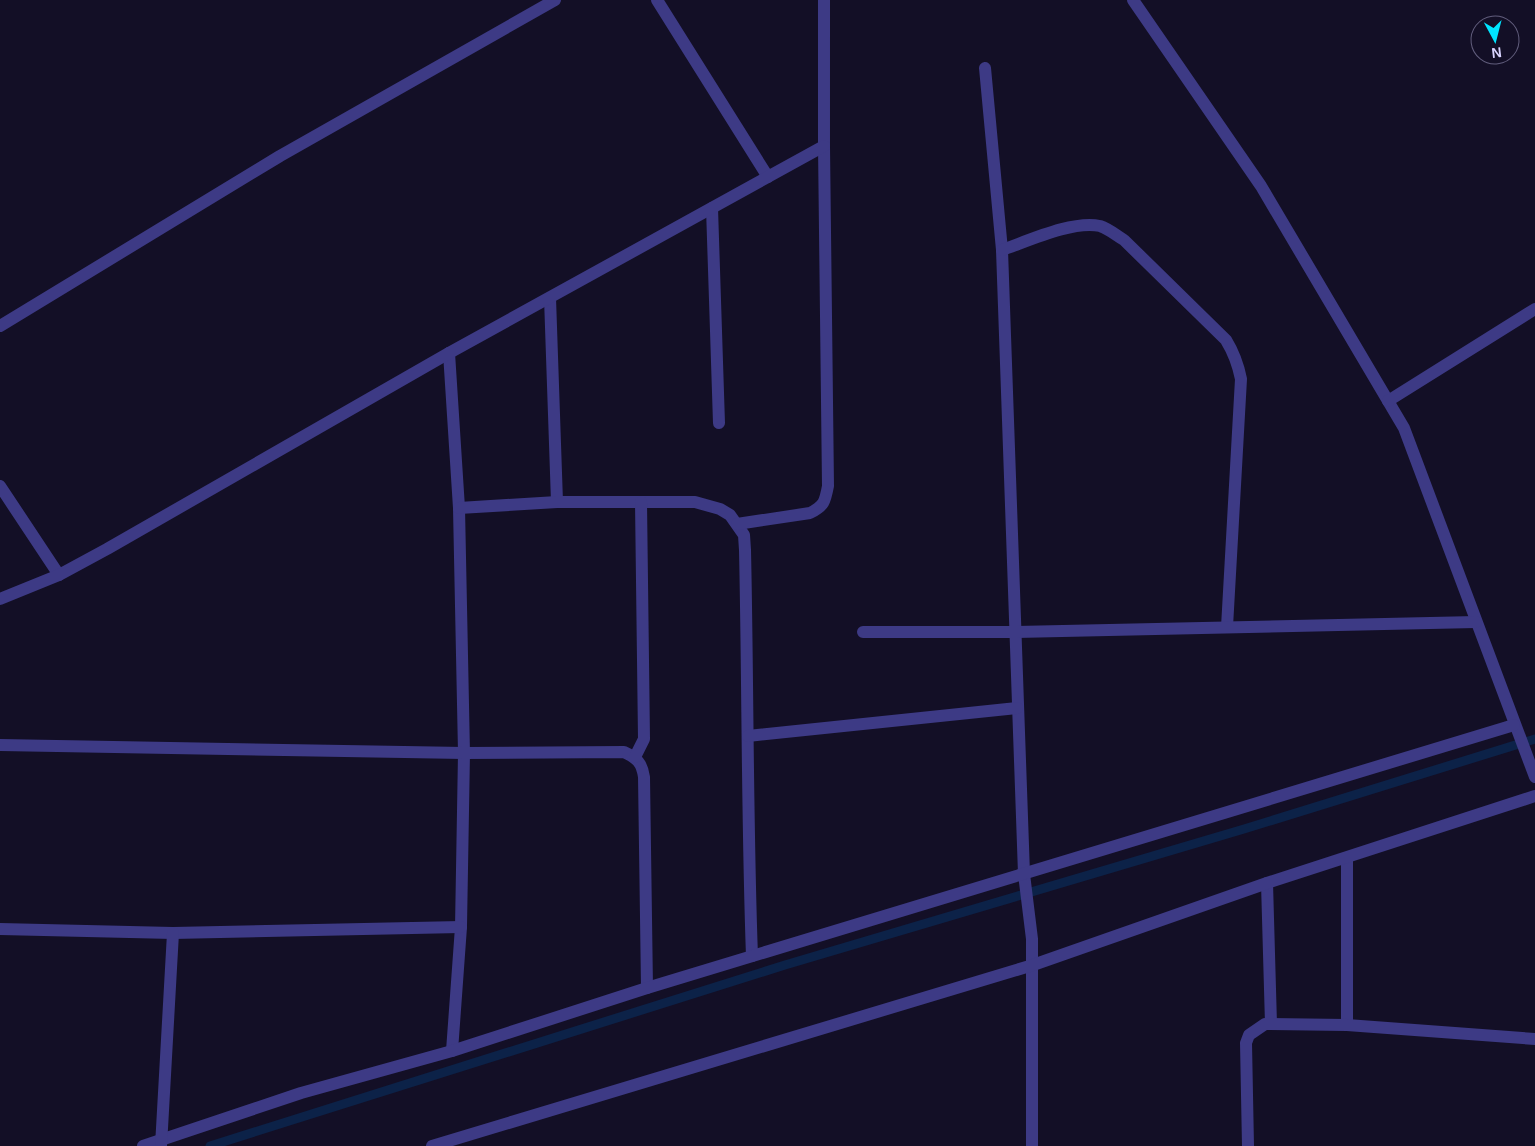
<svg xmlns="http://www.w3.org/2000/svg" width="1535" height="1146" viewBox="0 0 1535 1146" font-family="Helvetica,sans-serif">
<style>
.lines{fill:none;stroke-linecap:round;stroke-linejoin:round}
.stream{stroke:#0c2248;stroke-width:9}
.minor{stroke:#3d3a85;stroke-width:12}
</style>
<rect width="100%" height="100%" fill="#130f26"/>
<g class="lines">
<polyline class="stream" points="210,1146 785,965 1244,829 1535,739"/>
<g class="minor">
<polyline points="657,0 768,177"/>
<polyline points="1133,0 1261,186 1404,428 1535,777"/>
<polyline points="985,68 1002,250 1024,874 1032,939 1032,1146"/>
<polyline points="712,208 719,423"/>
<path d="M1002 250C1028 241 1073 220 1100 226 1109 229 1116 235 1124 240L1226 340C1234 353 1238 364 1241 379L1227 627"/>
<polyline points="550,298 557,502"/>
<polyline points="0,326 280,156 555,0"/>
<polyline points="449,353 459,508 464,753 461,927 452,1051"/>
<polyline points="1388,401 1535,309"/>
<polyline points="0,486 59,575"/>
<path d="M459 508 557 502H695L720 509 730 515 744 535 745 550C748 685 747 821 752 956"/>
<path d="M737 524 810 513C824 506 825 502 828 486L824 146V0"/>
<polyline points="0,599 59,575 107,549 449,353 824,146"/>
<polyline points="863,632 1016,632 1476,622"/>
<polyline points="748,736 1017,708"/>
<path d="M0 745 464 753 624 752C637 758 642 763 644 777L647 988"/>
<polyline points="635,757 644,739 641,502"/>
<polyline points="1347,858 1347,1025"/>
<polyline points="1267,883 1271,1024"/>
<polyline points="0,929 173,933 461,927"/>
<polyline points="143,1146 301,1093 452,1051 647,988 1514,725"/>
<polyline points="161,1146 173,933"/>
<polyline points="432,1146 1033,965 1267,883 1535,796"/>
<polyline points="1248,1146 1246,1043 1249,1035 1265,1024 1347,1025 1535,1039"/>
</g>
</g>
<g transform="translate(1495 40) rotate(173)"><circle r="24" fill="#130f26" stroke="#625e7d"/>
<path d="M0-4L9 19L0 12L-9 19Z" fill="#00e5ff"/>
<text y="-8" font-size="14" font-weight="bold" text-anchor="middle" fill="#d9d4ff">N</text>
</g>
</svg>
